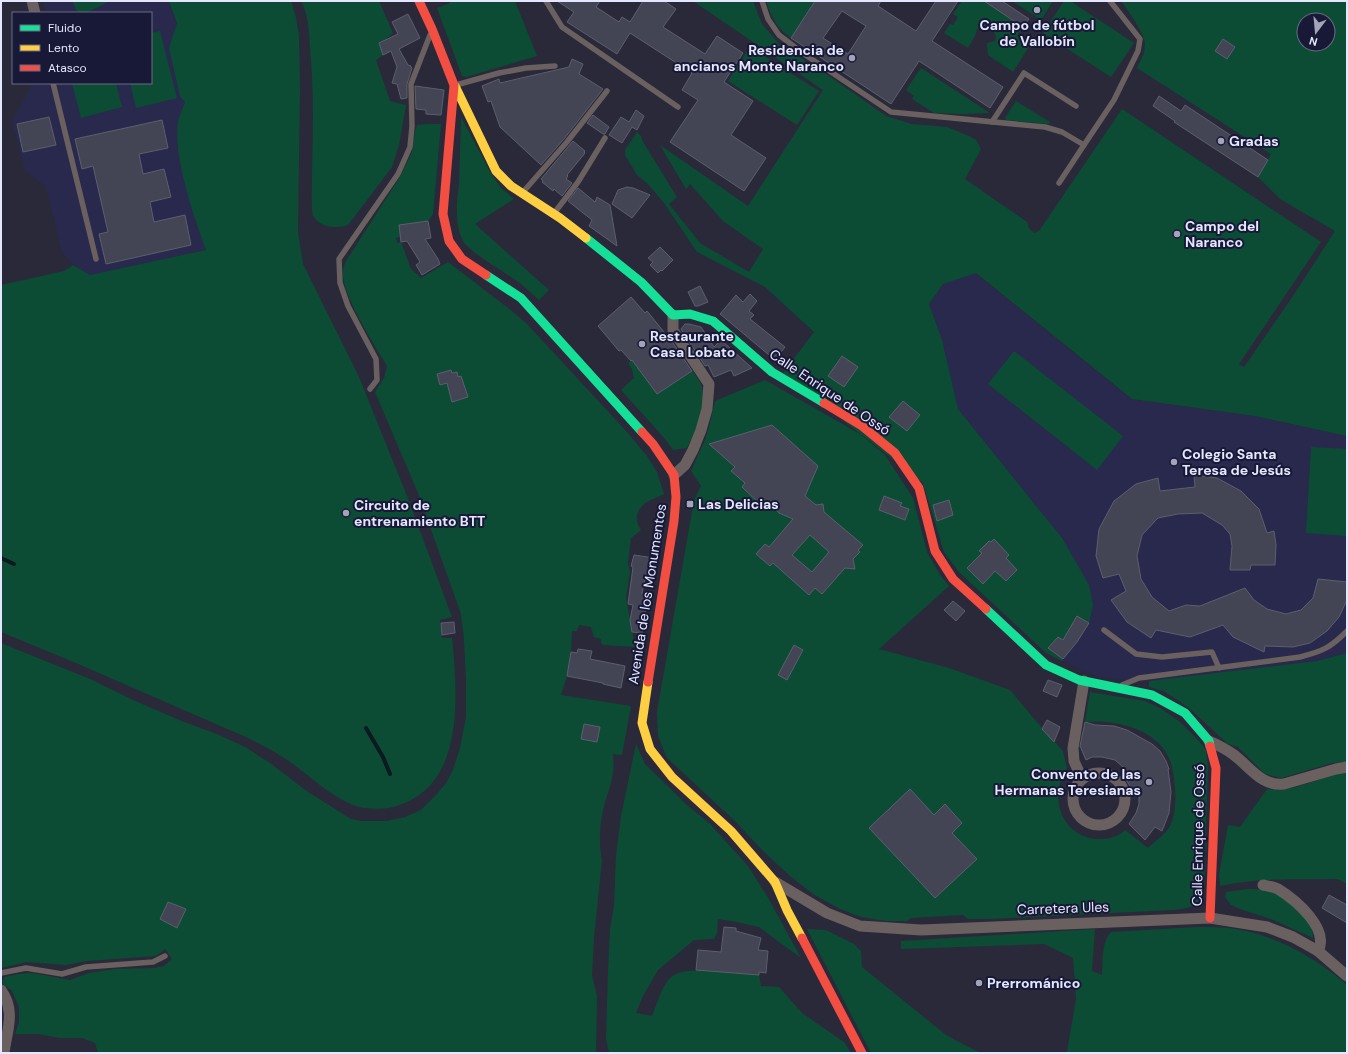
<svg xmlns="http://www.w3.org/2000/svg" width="1348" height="1054" viewBox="0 0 1348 1054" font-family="'DM Sans',sans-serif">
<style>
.built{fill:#28294d}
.green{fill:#0c4c35;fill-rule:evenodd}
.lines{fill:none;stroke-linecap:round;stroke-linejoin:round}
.stream{stroke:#0c191f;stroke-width:4}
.building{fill:#444554;stroke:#5d5e6d;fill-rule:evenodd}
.lane{stroke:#6a605f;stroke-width:5.5}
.street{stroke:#6a605f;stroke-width:11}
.fast{stroke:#16e098;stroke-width:9}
.slow{stroke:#ffcf43;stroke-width:9}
.jam{stroke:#f24e42;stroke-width:9}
.poi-dot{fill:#a3a4b9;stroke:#181837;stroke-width:1.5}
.labels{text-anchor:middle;stroke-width:4;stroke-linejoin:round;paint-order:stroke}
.poi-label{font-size:14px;font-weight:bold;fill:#e4e7fd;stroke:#181837;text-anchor:start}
.street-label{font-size:14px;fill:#e4e7fd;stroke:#181837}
</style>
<rect width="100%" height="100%" fill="#29293a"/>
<g class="built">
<polygon points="43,1 169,1 177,23 169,48 185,102 178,122 186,182 197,225 206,250 90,275 73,265 62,252 46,187 25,170 12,121 33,83 151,83 151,13 46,13"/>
<polygon points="975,273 1131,399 1255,416 1347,436 1347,653 1317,661 1142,682 1098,677 1062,661 1077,641 1062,538 958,409 942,340 929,304 943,284"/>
</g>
<g class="green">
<polygon points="72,1 110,1 86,13 78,13"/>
<path d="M169 1H291L296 18 299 36 300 89 298 232 303 264 359 377 407 496 452 617 440 620 442 638H452C457 691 465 776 407 802 391 810 370 811 353 805 331 796 312 778 293 764 279 754 264 746 248 738L76 663 1 632V285L64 271 73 265 90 275 206 250C194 217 173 157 178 122 179 116 183 108 185 102L180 96 169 48 177 23Z"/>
<path d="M301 1H379L393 33 385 40 383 55 376 60 390 101 406 105 399 145 392 167 348 225C337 229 319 228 313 215 311 210 312 180 312 173 313 131 314 90 310 48 309 32 309 16 301 1Z"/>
<polygon points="450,1 515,1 537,56 466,77 462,76 437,8 450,3"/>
<path d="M693 1H753L762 24 779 44 829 76 886 116 912 124 947 127 969 136 976 140 981 149 965 179 1027 222 1029 228 1034 233 1039 231 1122 109 1321 242 1239 364 1244 367 1293 296 1335 231 1280 199 1258 177 1271 154 1137 68C1141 60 1145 53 1145 44 1145 34 1127 9 1121 1H1347V436L1255 416 1132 399 976 273 943 284 929 304 942 340 958 409 1062 538 1089 585 1093 605 1089 623 1077 641 1062 661 1046 653 959 572 944 552 923 483 783 373 814 332 765 287 697 252 664 203 648 184 637 175 625 155V150L637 132 641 136 643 142 677 197 669 204 700 243 749 272 763 249 723 221 690 184 686 189 660 145 748 206 823 90ZM1304 20H1328V44H1304ZM1223 39 1235 47 1227 59 1215 51Z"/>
<path d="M766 1H815L791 38C776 27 772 18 766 1Z"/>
<polygon points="962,1 984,1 1023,27 1017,36 1030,45 1013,72 988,55 987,43 995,41 996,36 991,27 986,26 977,29 975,36 968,48 944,33 950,24 953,25 958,17 953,14"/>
<polygon points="1012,1 1053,1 1041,20"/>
<polygon points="1064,1 1070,1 1134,43 1111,77 1043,33"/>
<polygon points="160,31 177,98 136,108 130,83 151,83 151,33"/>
<polygon points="750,47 819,91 797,125 728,81"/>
<polygon points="921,68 990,113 963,114 934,113 912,99 914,96 906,90"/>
<polygon points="72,83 116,83 122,107 81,118"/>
<polygon points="1016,101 1050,122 1049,124 1006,120 1005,118"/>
<path d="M461 117 489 170 500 187 514 199 475 224 549 290 539 300C532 294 526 288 520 283 508 274 469 252 463 241 455 226 456 203 459 186Z"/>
<path d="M428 124H441L433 214 428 221 400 225 401 237 396 238 397 243 401 242 411 269 421 278 448 262 512 311 527 324 627 432 647 456 657 472 664 494C658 497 649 500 644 504 635 512 635 522 641 530L631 538 628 563 630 571 626 598 635 647 603 645 601 643V639L594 637 591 627 579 625 577 631H572L571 652 567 676 561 695 631 706 622 755 613 754C615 774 611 783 605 802 600 821 598 841 602 860L594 937 592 975 597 996 596 1051 597 1053H98L95 1043 82 1038H60L38 1034H15L19 1022V1007L12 991 3 984 2 981 5 977 18 974 32 973 70 980 89 973 115 969 154 968 164 966 172 959 165 949 156 956 87 961 66 965 26 962 1 968V643L90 679 133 700 184 722 217 734 245 747 270 763 308 792 351 819 361 821H387L405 817 421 810 437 794 446 783 453 770 460 748 466 717V680L464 639 461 614 418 493 375 392 384 378 387 366C375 345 340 293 343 270 343 267 345 264 346 261L400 177 412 152 415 131 417 125Z"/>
<polygon points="1014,351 1123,436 1097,470 988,384"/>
<path d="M632 360 657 394 693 371C695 376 701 382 702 387 706 409 696 429 687 448L673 450 666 440 621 390 634 378 632 369 628 363Z"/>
<path d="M765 380 860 434 885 455 913 498 927 552 940 575 949 586 879 649 949 668 1010 690 1042 728 1063 751 1067 768C1063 775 1060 781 1059 788 1054 816 1074 841 1102 839 1110 839 1119 836 1125 830L1148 848C1155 841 1165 835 1170 826 1175 816 1176 801 1175 790 1174 777 1173 762 1165 751 1150 727 1111 719 1085 722L1090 692 1145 701 1160 708 1179 721 1198 740 1206 750 1208 767 1204 890C1199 907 1190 908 1173 910L990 919H968L963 915 911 918 907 921H886L861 917 840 909 813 894 790 876 764 852 736 822 667 758 658 736 657 712 694 500 701 486 691 471 705 440 709 427 715 401Z"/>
<polygon points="1311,447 1347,449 1347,536 1306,533"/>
<polygon points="1347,653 1347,762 1332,763 1281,778 1265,774 1238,747 1228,744 1189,708 1164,691 1149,687 1149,681 1317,661"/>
<path d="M636 744 645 764 687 805 710 824 748 866 767 896 801 958 759 927 737 922 718 919 717 933 714 939 694 940 658 970 643 996 636 1013 652 1016C657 1004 661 987 671 977 684 964 739 974 759 975L761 986 779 987 802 1013 844 1042 851 1053H610L609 1052 606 1039 608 972 610 929 614 905 616 856 621 816Z"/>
<path d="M1347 771V884L1338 879C1299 880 1259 877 1220 886L1219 875 1228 825 1240 827 1267 789 1282 790 1296 787Z"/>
<path d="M1247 889C1256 889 1265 889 1274 893 1289 900 1314 920 1313 938L1271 919 1240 909 1231 905 1225 897 1226 892Z"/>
<path d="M1197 927C1210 927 1224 927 1236 929 1277 936 1316 958 1347 985V1053H1063L1067 1052 1076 999 1073 958 1044 944 901 949V941L1095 929 1092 971 1102 975C1103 961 1101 943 1111 932Z"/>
<polygon points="807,929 826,930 854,944 861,951 862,967 946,1035 976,1051 986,1053 871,1053"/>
</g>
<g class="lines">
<g class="stream">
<polyline points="1,558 14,564"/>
<polyline points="366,728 383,757 390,774"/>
</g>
</g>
<g class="building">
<polygon points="557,1 600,1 596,7 619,22 622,17 630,22 643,1 664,1 676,9 663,27 705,54 717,36 743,53 724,82 753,101 731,135 766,158 744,191 670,142 698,100 682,90 692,73 630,33 617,54 567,22 574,12"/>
<path d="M815 1H881L878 6 916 31 936 1H958L932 41 1003 87 990 108 919 61 891 104 791 38ZM842 11 866 26 848 54 823 38Z"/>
<polygon points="984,1 1002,1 1029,19 1023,27"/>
<polygon points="408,14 420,38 399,49 408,65 411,66 411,67 412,68 407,84 407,98 401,99 397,84 392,83 397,67 391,51 383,55 379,43 398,34 392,22"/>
<polygon points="1223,39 1235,47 1227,59 1215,51"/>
<polygon points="572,59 583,64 579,74 603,89 564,139 541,165 500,127 491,101 488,102 482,86 499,79 500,83 569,67"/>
<polygon points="415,86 444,90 441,115 426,114 426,110 416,109"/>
<polygon points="1159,96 1181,111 1185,105 1268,160 1258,177 1174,122 1175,121 1153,106"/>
<polygon points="636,110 644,116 637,130 632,127 622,143 609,135 621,117 629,122"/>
<polygon points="593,115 609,127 605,134 603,134 587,123"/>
<polygon points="49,117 56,145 23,152 17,124"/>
<polygon points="162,120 168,148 139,154 143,174 164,169 171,197 150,202 154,222 185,215 191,245 106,264 99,234 108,232 93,166 82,169 75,139"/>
<polygon points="573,141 585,151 584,152 585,153 567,175 568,176 566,179 572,183 562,196 554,189 553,191 542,182 543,181 541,179"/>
<polygon points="627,187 633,188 650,195 632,218 612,204 618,190"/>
<polygon points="578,188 595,202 597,197 610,205 617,246 589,226 592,220 568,201"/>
<polygon points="428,221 431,238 425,239 438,259 440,264 422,275 416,265 420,262 407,241 401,242 399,225"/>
<polygon points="660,247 673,260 662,271 661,270 658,273 650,265 653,262 648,258"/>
<polygon points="700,286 708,302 698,306 695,306 688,292"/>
<polygon points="750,294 757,301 749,311 754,315 750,319 785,347 775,360 720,314 736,295 743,302"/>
<polygon points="631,297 645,313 647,311 673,343 692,371 657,394 632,360 631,361 621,350 619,351 598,326"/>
<polygon points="685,324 689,324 701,327 714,347 721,340 752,368 734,376 731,370 714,377 708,365 705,366 681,329"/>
<polygon points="842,356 858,367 844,387 828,376"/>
<polygon points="451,370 452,373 457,372 458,377 461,376 468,397 452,402 447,383 440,385 437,374"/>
<polygon points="903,401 920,415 907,431 889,417"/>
<path d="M772 425 818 466 805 496 816 505 823 504 824 512 863 545 858 550 860 552 853 559 855 569 845 568 822 594 815 588 809 595 773 563 770 566 756 554 765 544 769 547 793 519 779 513 770 504 765 509 742 487 745 483 731 471 735 467 709 444ZM810 535 829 552 812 572 792 555Z"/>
<polygon points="1194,475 1217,478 1241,491 1259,509 1267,533 1274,531 1276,545 1275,565 1251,565 1250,570 1230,570 1232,546 1230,534 1222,525 1202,513 1178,514 1158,518 1142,535 1137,556 1141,579 1152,597 1169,611 1186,605 1200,606 1245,588 1254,600 1267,609 1286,614 1301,610 1313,598 1318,579 1347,582 1347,600 1339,617 1327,631 1310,643 1293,647 1265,646 1264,652 1233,637 1223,625 1190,637 1156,630 1151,638 1127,622 1111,600 1126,591 1119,574 1103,578 1096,556 1099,529 1114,501 1136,484 1158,478 1160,491 1195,487"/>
<polygon points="884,496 902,503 900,506 909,509 905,520 879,510"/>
<polygon points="949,500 953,515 937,521 933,505"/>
<polygon points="994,539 1009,555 1006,558 1017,570 1006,581 995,571 983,584 967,568 982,553 979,551 989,541 991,542"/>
<polygon points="634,555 654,558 652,571 647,570 642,593 651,594 648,607 646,607 642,633 632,632 630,620 633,605 628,604 633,567 631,566"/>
<polygon points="953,601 965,611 956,621 944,610"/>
<polygon points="1077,616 1089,623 1077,642 1063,659 1048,648 1058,637 1063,640"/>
<polygon points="454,622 455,633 442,635 441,623"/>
<polygon points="794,645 803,650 787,680 778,675"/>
<polygon points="578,649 592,651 590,659 625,666 621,688 603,684 603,683 567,676 571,652 577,653"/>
<polygon points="1048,680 1062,685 1057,697 1043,691"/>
<polygon points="1047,720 1060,727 1054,742 1042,729"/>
<polygon points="1085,722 1095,725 1114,726 1127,730 1152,744 1160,751 1166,761 1169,769 1168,769 1171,792 1169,813 1162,831 1155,827 1145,840 1129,824 1136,813 1139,804 1139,786 1131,788 1121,771 1123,767 1115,760 1102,757 1092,757 1086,760 1080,746"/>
<polygon points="584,724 600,727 597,742 581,739"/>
<polygon points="910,789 934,815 945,804 962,823 952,833 977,859 935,898 869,828"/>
<polygon points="1329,895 1347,905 1347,923 1322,908"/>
<polygon points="168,902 186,909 177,928 160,919"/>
<polygon points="724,927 736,928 736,931 761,938 758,950 768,951 766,973 759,972 759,975 696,970 698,950 721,952"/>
</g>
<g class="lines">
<g class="lane">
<polyline points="546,1 562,27 678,107"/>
<polyline points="762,1 768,19 779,35 804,54 891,112 1045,127 1062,132 1084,145 1114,100 1138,51 1140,39 1110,1"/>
<polyline points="53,83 96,259"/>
<polyline points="456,85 499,73 526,68 555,66"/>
<polyline points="992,122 1024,73 1076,106"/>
<polyline points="1059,183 1084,145"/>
<polyline points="523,192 567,142 607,91"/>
<polyline points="555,212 578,182 605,138"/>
<polyline points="370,389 377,380 376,359 348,306 340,283 339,259 398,174 410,147 412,126 411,84 430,35"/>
<polyline points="1104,630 1136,654 1162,657 1212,652 1219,668"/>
<path d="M1122 685 1139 678 1300 657C1323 651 1330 648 1347 631"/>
<polyline points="1,973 26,968 62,974 86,967 153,962 165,956"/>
</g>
<g class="street">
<polyline points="32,1 35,13"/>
<polyline points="673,315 673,330 709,384 707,409 701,430 693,450 685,465 674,475"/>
<path d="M1209 741C1218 745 1226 749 1234 755 1250 767 1262 787 1284 784L1336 769 1347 767"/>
<circle cx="1099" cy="799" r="26"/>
<polyline points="1082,779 1074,761 1073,748 1084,681"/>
<polyline points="775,882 827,913 860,926 921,930 1210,918 1267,927 1293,937 1318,951 1347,976"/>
<path d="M1263 885C1268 886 1274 887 1278 889 1296 900 1330 929 1318 951"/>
<path d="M1 990C16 1011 7 1030 4 1053"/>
</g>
<g class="fast">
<polyline points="586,238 641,282 673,315 690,314 713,321 772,372 824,403"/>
<polyline points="486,275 521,298 642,432"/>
<polyline points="986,609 1046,665 1079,680 1152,695 1185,713 1209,741 1210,746"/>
</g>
<g class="slow">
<polyline points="455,86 496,171 511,186 560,218 586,238"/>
<polyline points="648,682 642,723 650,749 672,777 731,831 775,882 787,910 802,938"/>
</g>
<g class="jam">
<polyline points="419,1 432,29 454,85 443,214 449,241 462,259 486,275"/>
<polyline points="824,403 862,426 895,453 919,488 935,551 953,579 986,609"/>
<polyline points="642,432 653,444 674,475 676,497 674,521 648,682"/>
<polyline points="1210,918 1216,768 1210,746"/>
<polyline points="802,938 862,1053"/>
</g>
</g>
<g class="poi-dot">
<circle cx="1037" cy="10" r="4"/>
<circle cx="852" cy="58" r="4"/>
<circle cx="1221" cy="141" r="4"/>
<circle cx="1177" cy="234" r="4"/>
<circle cx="642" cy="344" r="4"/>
<circle cx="1174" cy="462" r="4"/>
<rect x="686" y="500" width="8" height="8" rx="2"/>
<circle cx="346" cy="513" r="4"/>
<circle cx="1149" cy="782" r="4"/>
<circle cx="979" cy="983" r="4"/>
</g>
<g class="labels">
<g class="poi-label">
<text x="1037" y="30" text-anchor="middle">Campo de fútbol<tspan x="1037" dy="16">de Vallobín</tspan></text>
<text x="844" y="55" text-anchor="end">Residencia de<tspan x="844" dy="16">ancianos Monte Naranco</tspan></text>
<text x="1229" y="146">Gradas</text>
<text x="1185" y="231">Campo del<tspan x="1185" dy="16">Naranco</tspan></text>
<text x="650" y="341">Restaurante<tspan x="650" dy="16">Casa Lobato</tspan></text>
<text x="1182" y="459">Colegio Santa<tspan x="1182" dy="16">Teresa de Jesús</tspan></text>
<text x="698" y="509">Las Delicias</text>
<text x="354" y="510">Circuito de<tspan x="354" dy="16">entrenamiento BTT</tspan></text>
<text x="1141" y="779" text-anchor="end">Convento de las<tspan x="1141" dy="16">Hermanas Teresianas</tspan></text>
<text x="987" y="988">Prerrománico</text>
</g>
<g class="street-label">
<text transform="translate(830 392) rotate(34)" y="5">Calle Enrique de Ossó</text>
<text transform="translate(647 594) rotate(-81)" y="5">Avenida de los Monumentos</text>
<text transform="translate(1198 835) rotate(-89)" y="5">Calle Enrique de Ossó</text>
<text transform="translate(1063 908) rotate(-2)" y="5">Carretera Ules</text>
</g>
</g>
<rect width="1348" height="1054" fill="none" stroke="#e4e7fd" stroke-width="4"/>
<rect x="12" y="12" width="140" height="72" fill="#181837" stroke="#6a6b86"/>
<rect x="20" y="25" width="20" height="6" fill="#16e098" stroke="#6a6b86"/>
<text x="48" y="32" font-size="12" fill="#e4e7fd">Fluido</text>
<rect x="20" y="45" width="20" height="6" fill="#ffcf43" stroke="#6a6b86"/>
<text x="48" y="52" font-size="12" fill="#e4e7fd">Lento</text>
<rect x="20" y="65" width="20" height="6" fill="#f24e42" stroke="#6a6b86"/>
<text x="48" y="72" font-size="12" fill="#e4e7fd">Atasco</text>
<g transform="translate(1316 32) rotate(196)"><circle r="19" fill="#181837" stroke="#6a6b86"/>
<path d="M0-3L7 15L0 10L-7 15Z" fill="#a3a4b9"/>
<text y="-6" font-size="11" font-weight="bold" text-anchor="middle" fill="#e4e7fd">N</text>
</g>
</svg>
